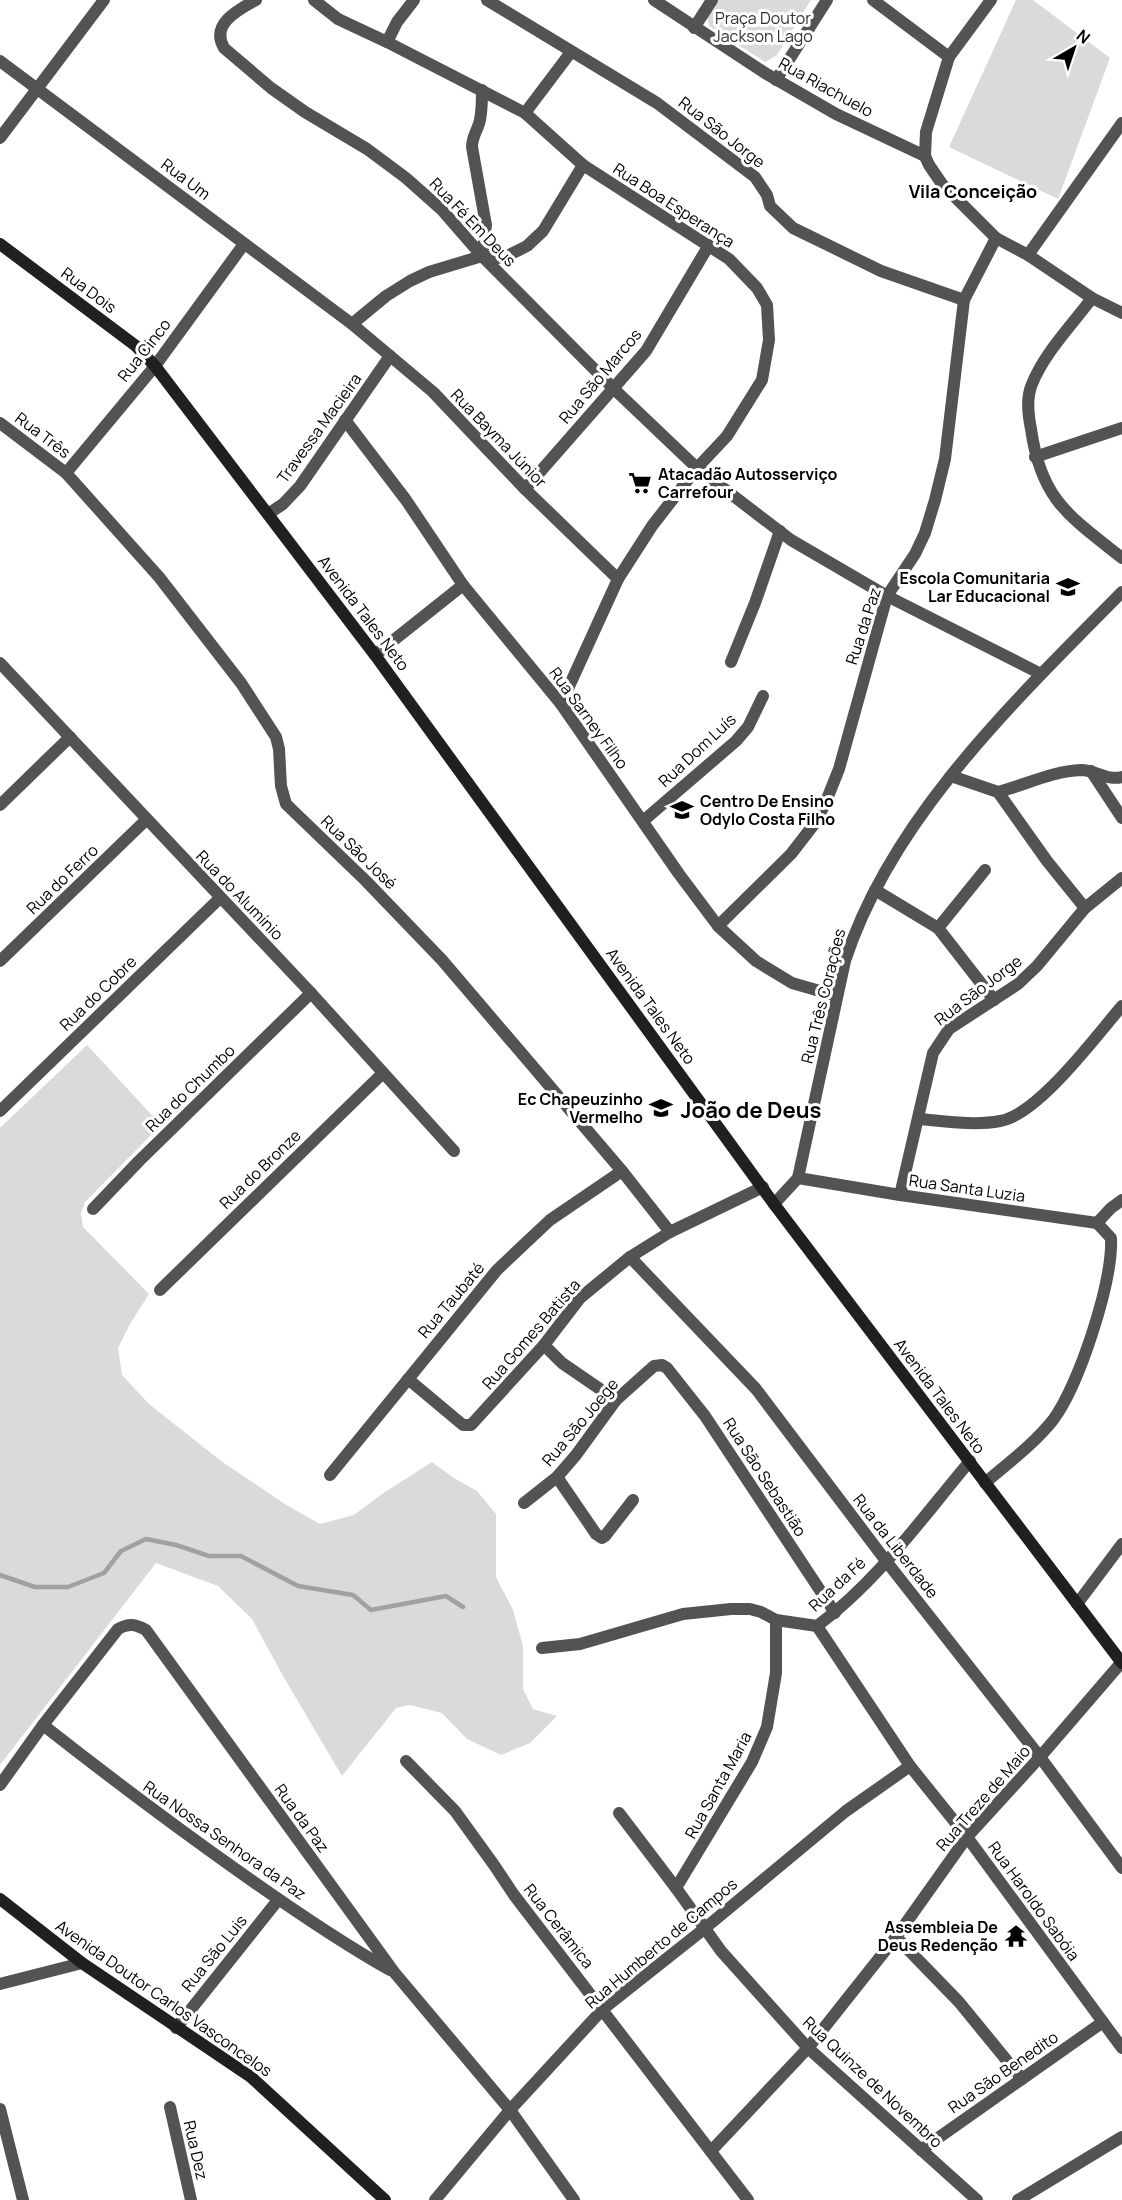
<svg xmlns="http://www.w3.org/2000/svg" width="1122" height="2200" viewBox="0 0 1122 2200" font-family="Manrope,sans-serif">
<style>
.green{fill:#dadada}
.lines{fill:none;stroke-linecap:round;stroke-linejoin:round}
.stream{stroke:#a1a1a1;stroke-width:4.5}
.minor{stroke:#535353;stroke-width:12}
.tertiary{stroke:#535353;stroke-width:12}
.secondary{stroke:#202020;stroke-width:12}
.labels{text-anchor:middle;stroke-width:6;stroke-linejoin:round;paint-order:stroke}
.park-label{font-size:16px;fill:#313131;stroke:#fff}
.street-label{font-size:16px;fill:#000;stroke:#fff}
.poi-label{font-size:16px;font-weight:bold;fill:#000;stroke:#fff;text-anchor:end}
.neighbourhood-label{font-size:18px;font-weight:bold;fill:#000;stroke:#fff}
.district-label{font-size:22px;font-weight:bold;fill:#000;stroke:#fff}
</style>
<rect width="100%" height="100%" fill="#fff"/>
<g class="green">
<polygon points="718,0 811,0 777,55 765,62 709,26 707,16"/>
<polygon points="1016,0 1033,0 1110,58 1058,199 949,147"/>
<polygon points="87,1045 161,1125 85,1202 81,1213 83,1227 149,1294 130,1324 118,1348 122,1375 149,1404 221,1461 288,1506 320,1524 354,1515 382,1494 432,1462 454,1478 477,1491 496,1514 496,1577 513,1610 523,1646 523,1689 533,1709 557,1716 530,1743 501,1755 467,1739 442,1713 410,1705 396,1708 342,1776 283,1676 252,1619 218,1586 156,1563 0,1765 0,1128"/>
</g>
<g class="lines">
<polyline class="stream" points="0,1575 35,1587 68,1587 104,1573 121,1551 146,1539 176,1545 209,1556 241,1556 298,1586 353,1595 371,1610 446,1596 463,1607"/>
<g class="minor">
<path d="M256 0C238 10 210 24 224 48L271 88 305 112 367 149 406 178 442 210 482 256 614 389 697 468 791 540 887 596 1041 674"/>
<polyline points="314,0 338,19 387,42 525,113 583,165 729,259 757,288 767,305 769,340 762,380 727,436 697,468 652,526 618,579 561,704"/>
<polyline points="487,0 657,103 755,177 767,195 770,206 793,228 881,271 964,300"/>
<polyline points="654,0 765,73 836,114 925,156"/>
<polyline points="873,0 949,57"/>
<polyline points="991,0 949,57 926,132 925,156 929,165 942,184 996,238 1028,255 1092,298 1122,313"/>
<polyline points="694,28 712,0"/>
<polyline points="387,42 397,22 414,0"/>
<polyline points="0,61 352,324 433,392 525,489 618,579"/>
<polyline points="776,80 827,0"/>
<path d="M482 90C482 100 482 110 480 120 478 130 472 136 472 147L486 225 482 256"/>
<polyline points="525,113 571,52"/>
<polyline points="0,138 104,0"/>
<polyline points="1028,255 1122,123"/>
<path d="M1092 298C1072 325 1045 352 1032 384 1026 398 1028 414 1031 429 1041 500 1069 516 1122 558"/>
<polyline points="352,324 386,296 410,281 429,272 482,256 497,258 507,256 527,246 543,231 583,165"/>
<polyline points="345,420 406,500 463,585 561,704 679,874 718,926 756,961 792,983 837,996"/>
<polyline points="0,423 66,473 159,577 241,683 276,737 279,749 281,786 286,804 366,881 442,960 622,1171 670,1232"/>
<polyline points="1035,457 1122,428"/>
<polyline points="66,473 155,366 244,244"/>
<polyline points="525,489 646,351 709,245"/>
<polyline points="268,514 283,504 300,486 390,356"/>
<polyline points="375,655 463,585"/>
<polyline points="731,662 755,603 780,531"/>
<polyline points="0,663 311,993 454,1151"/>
<polyline points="1091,771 1122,818"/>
<polyline points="951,776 998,792 1047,861 1085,908"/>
<path d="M998 792C1025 785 1053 771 1081 770 1096 770 1107 781 1122 777"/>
<polyline points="0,805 70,737"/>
<polyline points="643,821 736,741 748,727 763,696"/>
<polyline points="875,890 938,928 994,1000"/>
<polyline points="718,926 791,854 815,823 825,804 839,769 887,596 915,554 925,533 935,500 945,459 964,300 996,238"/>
<polyline points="938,928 985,870"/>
<polyline points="0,961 146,820"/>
<polyline points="0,1111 220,898"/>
<path d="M918 1119C944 1121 974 1126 1000 1121 1038 1115 1096 1036 1122 1006"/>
<polyline points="798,1178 900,1195 1097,1223"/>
<polyline points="900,1195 933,1053 949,1029 1018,984 1037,966 1085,908 1122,878"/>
<polyline points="93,1209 139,1161 311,993"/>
<polyline points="1097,1223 1111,1208 1122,1200"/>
<polyline points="630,1257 756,1389 886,1561 1040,1757 1122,1868"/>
<polyline points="160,1290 383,1073"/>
<polyline points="544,1345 562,1363 616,1400"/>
<polyline points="408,1379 463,1425 471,1425 544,1345 580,1298 630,1257 670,1232 763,1187"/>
<polyline points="330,1475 497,1270 550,1220 622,1171"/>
<polyline points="557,1477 596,1534 602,1538 605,1536 633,1500"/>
<path d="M985 1483C1008 1463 1034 1444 1053 1420 1079 1385 1113 1282 1111 1238L1097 1223"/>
<polyline points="524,1503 557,1477 576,1455 616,1400 654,1366 662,1365 667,1368 705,1416 835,1613"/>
<polyline points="817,1626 910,1766 967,1837 1122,2048"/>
<path d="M542 1648 580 1644 683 1614 731 1609H750L761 1612 776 1620 817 1626C877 1582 922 1518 970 1461"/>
<path d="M43 1725C108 1776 173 1825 241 1873 289 1907 338 1941 390 1970"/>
<polyline points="406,1761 455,1811 494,1865 514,1895 748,2200"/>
<path d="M0 1785 43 1725 118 1629C129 1623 135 1624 146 1630L394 1972 510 2110 574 2200"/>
<polyline points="619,1813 676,1888 721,1951 808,2048 977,2200"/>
<polyline points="676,1888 752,1762 767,1727 776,1673 776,1620"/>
<polyline points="896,1937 959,2002 1022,2079"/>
<polyline points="0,1984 82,1963"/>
<polyline points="176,2028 278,1900"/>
<polyline points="170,2107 191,2200"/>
<polyline points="0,2109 23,2200"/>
<polyline points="921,2150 1103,2022"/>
<polyline points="711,2151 808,2048 896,1937 967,1837 1040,1757 1121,1663"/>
<polyline points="435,2200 510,2110 603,2009 704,1929 846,1811 910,1766"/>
<polyline points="1018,2200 1122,2137"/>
</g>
<g class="tertiary">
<path d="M774 1204 798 1178 845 961C892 816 1018 698 1122 592"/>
<polyline points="1077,1604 1122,1544"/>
</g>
<g class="secondary">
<polyline points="0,244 136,346 155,366 375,655 774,1204 1122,1663"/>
<polyline points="0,1899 82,1963 251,2077 385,2200"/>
</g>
</g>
<defs>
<g id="supermarket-bare" transform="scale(1.8)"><path d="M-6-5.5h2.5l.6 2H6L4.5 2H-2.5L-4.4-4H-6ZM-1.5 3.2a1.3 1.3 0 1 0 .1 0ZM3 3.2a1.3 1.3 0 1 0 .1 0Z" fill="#000" stroke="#fff" stroke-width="2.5" paint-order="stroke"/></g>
<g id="school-bare" transform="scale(1.8)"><path d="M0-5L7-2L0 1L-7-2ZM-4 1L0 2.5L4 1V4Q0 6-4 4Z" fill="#000" stroke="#fff" stroke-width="2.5" paint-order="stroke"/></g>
<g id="temple-bare" transform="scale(1.8)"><path d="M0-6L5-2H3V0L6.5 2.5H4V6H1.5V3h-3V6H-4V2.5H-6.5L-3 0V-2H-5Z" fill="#000" stroke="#fff" stroke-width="2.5" paint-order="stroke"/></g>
</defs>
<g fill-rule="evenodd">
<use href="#supermarket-bare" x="640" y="483"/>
<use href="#school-bare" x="1068" y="587"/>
<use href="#school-bare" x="682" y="810"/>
<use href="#school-bare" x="661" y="1108"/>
<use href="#temple-bare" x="1016" y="1936"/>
</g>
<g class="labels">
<g class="park-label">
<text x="763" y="24">Praça Doutor<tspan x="763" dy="18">Jackson Lago</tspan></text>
</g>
<g class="street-label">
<text transform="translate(826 87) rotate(29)" y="6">Rua Riachuelo</text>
<text transform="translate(722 132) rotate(38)" y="6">Rua São Jorge</text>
<text transform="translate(186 179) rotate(37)" y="6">Rua Um</text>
<text transform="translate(674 205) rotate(33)" y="6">Rua Boa Esperança</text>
<text transform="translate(473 222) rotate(46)" y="6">Rua Fé Em Deus</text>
<text transform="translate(89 290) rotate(37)" y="6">Rua Dois</text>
<text transform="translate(144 350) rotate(-52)" y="6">Rua Cinco</text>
<text transform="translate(600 376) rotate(-50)" y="6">Rua São Marcos</text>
<text transform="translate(319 428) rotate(-54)" y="6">Travessa Macieira</text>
<text transform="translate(43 435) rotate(37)" y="6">Rua Três</text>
<text transform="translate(499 438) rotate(46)" y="6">Rua Bayma Júnior</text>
<text transform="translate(364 613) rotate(53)" y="6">Avenida Tales Neto</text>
<text transform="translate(863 626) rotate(-72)" y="6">Rua da Paz</text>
<text transform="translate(589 718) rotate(54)" y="6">Rua Sarney Filho</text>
<text transform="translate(697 750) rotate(-43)" y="6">Rua Dom Luís</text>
<text transform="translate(359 852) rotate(44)" y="6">Rua São José</text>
<text transform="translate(62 879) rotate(-44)" y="6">Rua do Ferro</text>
<text transform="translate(240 895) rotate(46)" y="6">Rua do Alumínio</text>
<text transform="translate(978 990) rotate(-37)" y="6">Rua São Jorge</text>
<text transform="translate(98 993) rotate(-44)" y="6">Rua do Cobre</text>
<text transform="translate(823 996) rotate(-76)" y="6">Rua Três Corações</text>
<text transform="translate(651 1006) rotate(54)" y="6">Avenida Tales Neto</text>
<text transform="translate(190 1088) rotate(-44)" y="6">Rua do Chumbo</text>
<text transform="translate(260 1169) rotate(-44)" y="6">Rua do Bronze</text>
<text transform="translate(967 1188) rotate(8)" y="6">Rua Santa Luzia</text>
<text transform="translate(451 1300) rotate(-50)" y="6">Rua Taubaté</text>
<text transform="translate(531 1334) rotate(-49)" y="6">Rua Gomes Batista</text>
<text transform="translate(940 1396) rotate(53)" y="6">Avenida Tales Neto</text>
<text transform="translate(580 1422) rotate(-50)" y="6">Rua São Joege</text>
<text transform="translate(765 1477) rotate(57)" y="6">Rua São Sebastião</text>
<text transform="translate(896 1546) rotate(52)" y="6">Rua da Liberdade</text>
<text transform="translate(837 1584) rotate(-43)" y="6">Rua da Fé</text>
<text transform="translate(718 1785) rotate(-61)" y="6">Rua Santa Maria</text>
<text transform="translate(983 1798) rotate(-49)" y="6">Rua Treze de Maio</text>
<text transform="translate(302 1818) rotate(54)" y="6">Rua da Paz</text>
<text transform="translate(225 1840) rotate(35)" y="6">Rua Nossa Senhora da Paz</text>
<text transform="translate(1034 1901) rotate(54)" y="6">Rua Haroldo Sabóia</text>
<text transform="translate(559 1926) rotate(52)" y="6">Rua Cerâmica</text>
<text transform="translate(661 1943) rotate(-40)" y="6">Rua Humberto de Campos</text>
<text transform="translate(214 1953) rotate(-51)" y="6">Rua São Luis</text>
<text transform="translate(164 1998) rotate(35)" y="6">Avenida Doutor Carlos Vasconcelos</text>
<text transform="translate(1003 2072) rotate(-35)" y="6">Rua São Benedito</text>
<text transform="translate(873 2082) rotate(43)" y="6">Rua Quinze de Novembro</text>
<text transform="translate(196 2150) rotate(77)" y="6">Rua Dez</text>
</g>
<g class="poi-label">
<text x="658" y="480" text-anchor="start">Atacadão Autosserviço<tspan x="658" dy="18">Carrefour</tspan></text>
<text x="1050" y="584">Escola Comunitaria<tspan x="1050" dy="18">Lar Educacional</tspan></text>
<text x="700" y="807" text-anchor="start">Centro De Ensino<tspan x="700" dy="18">Odylo Costa Filho</tspan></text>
<text x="643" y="1105">Ec Chapeuzinho<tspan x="643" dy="18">Vermelho</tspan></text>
<text x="998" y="1933">Assembleia De<tspan x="998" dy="18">Deus Redenção</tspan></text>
</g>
<g class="neighbourhood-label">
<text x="973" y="198">Vila Conceição</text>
</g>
<g class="district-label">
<text x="751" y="1118">João de Deus</text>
</g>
</g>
<g transform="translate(1074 48) rotate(39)" stroke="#ffffff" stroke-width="4.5" paint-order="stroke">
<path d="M0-4.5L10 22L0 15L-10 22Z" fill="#000000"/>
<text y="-9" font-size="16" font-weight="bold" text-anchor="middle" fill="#000000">N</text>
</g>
</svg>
